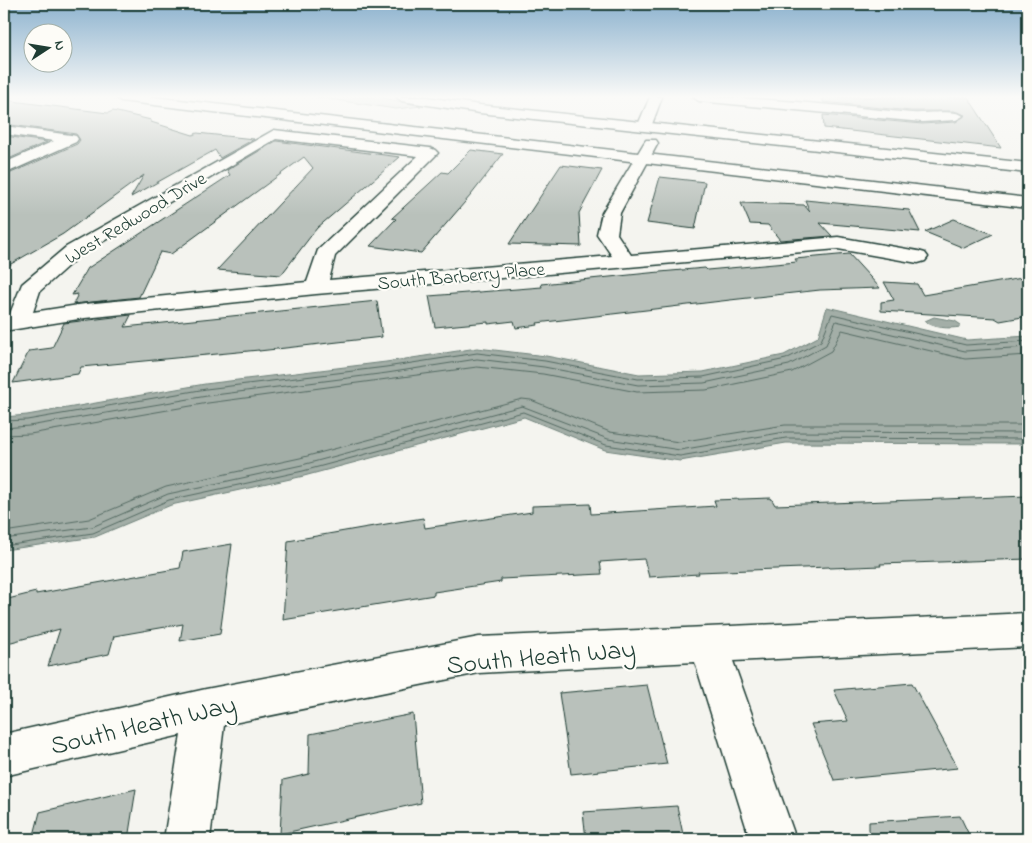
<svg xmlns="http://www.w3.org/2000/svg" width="1032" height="843" viewBox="0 0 1032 843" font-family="'Indie Flower',sans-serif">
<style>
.green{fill:#d1d6d1;stroke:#788a82}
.water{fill:#a3aea7;stroke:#6e8179}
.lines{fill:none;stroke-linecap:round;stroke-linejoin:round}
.shore{stroke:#546a62;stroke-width:1}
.building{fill:#b9c1bb;stroke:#1f3d34}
.minor-casing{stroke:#1f3d34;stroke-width:3}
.tertiary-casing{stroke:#1f3d34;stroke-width:3}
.secondary-casing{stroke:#1f3d34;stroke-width:3}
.minor{fill:#fdfcf7;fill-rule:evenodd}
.tertiary{fill:#fdfcf7;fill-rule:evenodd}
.secondary{fill:#fdfcf7;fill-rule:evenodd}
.labels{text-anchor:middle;stroke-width:4.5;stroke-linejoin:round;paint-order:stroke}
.far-street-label{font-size:19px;fill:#1f3d34;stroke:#fdfcf7}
.near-street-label{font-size:26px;fill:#1f3d34;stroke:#fdfcf7}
</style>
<rect width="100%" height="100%" fill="#f4f4ef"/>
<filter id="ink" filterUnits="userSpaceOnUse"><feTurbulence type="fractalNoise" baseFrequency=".02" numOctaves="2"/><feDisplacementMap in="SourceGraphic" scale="10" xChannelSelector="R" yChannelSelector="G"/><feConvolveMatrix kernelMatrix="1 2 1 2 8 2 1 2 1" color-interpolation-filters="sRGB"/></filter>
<g filter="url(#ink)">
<polygon class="green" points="316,97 379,97 421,106 396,109"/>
<g class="water">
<polygon points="827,307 967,340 1028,336 1028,444 786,443 680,461 605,450 524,417 304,476 171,505 95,537 4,550 4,417 27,415 205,384 386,362 477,348 546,356 639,374 703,372 784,355 818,337"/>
<path d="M934 317 955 321 961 325 960 327C949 329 933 328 925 321Z"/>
</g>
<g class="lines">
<g class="shore">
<polyline points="4,421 27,420 206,389 386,367 477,353 545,361 638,379 703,377 786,359 821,341 832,314 966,345 1028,341"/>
<polyline points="4,428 29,426 207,396 387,373 477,359 544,367 638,385 704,383 789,365 826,345 836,321 965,351 1028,347"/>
<polyline points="4,435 30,434 208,403 477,367 543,374 637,392 706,390 792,372 831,351 842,330 965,359 1028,355"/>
<polyline points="4,532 89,519 166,487 300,458 522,399 531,400 610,432 679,442 785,425 1028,425"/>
<polyline points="4,539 92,527 168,494 302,465 522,406 608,439 680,450 785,432 1028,433"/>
<polyline points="4,546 93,533 169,500 303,471 523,412 606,445 680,456 786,438 1028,439"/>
</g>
</g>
<g class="building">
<polygon points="823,97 968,97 1001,148 824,128 823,115 922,124 956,122 965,115 954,111 911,111 823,102"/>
<polygon points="4,100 108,113 113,111 151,120 151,122 193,135 197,133 254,139 220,158 215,150 131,197 144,175 63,234 4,268 4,176 77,144 80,140 76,134 4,124"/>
<polygon points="4,136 47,142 4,161"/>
<polygon points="276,141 400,157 317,228 281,275 217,270 313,168 304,157 171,254 160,252 139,297 73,304 78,294 72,295 88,268 230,175 227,170"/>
<polygon points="471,150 503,154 471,195 421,253 370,246 396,219 392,218 442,172 448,173"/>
<polygon points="561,165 602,170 579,213 581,246 509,244"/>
<polygon points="660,177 705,182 695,229 647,223"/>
<polygon points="805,200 909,210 920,232 820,223 832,236 780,240 768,225 750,224 741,203 804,205 810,212"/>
<polygon points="954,219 993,234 964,248 925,232"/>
<polygon points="849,254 880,288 820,290 730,300 537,323 538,325 516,328 514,321 488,324 488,322 435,327 429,296 542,287 541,284 649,273 705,268 707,270 797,262 795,259"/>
<polygon points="1028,277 1028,316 1000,321 995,318 881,311 881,302 894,300 884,282 917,284 923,295"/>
<polygon points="377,301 382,337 259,351 259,350 81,367 78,374 13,383 29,351 52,348 64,323 131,315 125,327"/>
<polygon points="1028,496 1028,559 880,564 881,566 830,568 829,567 698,572 699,574 649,577 644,559 600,562 602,574 501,579 501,582 434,592 434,595 283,620 288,541 362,528 423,518 425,528 532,512 532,506 590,504 591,514 716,506 714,500 771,498 775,505"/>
<polygon points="232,544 220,634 180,641 183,624 114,636 109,654 48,666 60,629 4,644 4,600 36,592 36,594 180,568 183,552"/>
<polygon points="912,683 958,768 834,780 811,724 848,721 834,690"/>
<polygon points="647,685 667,764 571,774 559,693"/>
<polygon points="413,714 421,803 280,834 283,780 309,774 310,734"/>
<polygon points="136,789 128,839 33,839 40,812"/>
<polygon points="677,806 684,839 586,839 583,812"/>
<polygon points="960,816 971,839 869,839 869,822"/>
</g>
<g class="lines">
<g class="minor-casing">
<g id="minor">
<polygon points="650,97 662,97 651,127 649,130 639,130 637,127"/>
<path d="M693 97C766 97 838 106 911 113 922 114 957 109 963 116L956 120 922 122 699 101Z"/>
<polygon points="4,126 71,135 76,136 78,139 76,142 4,174 4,163 54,141 4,134"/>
<path d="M274 130 430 148 435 150 438 153 335 256 329 280 612 256 597 234 602 213 644 143 646 140H656L658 143 620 213 617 234 631 255 838 237 918 251 925 253 928 257 925 261 918 263 838 249 316 294 85 318 4 331V317L9 316 22 284 66 247ZM276 139 418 156 318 250 307 282 85 304 33 312 40 291 80 255Z"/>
<polygon points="1028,613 1028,647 733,661 796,839 750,839 695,662 479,673 224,725 210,839 164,839 181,735 4,776 4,734 206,689 479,637"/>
</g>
</g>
<g class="tertiary-casing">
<polygon id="tertiary" points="396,97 427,97 480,105 1028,163 1028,173 480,113 402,101"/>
</g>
<g class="secondary-casing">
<polygon id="secondary" points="115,97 154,97 1028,198 1028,208 121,101"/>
</g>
<use href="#minor" class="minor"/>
<use href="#tertiary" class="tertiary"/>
<use href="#secondary" class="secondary"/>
</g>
</g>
<linearGradient id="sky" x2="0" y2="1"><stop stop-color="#8cb2ce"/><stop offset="0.45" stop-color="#fafaf8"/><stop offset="1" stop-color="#fafaf8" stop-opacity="0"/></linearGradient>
<rect width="1032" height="215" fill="url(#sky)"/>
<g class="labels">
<g class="far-street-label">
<text transform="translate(135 217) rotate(-31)" y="7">West Redwood Drive</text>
<text transform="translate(461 275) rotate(-5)" y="7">South Barberry Place</text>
</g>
<g class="near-street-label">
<text transform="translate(541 656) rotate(-5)" y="9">South Heath Way</text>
<text transform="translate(143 724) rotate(-13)" y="9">South Heath Way</text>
</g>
</g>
<rect width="1032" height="843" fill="none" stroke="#fdfcf7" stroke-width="20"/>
<rect x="10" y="10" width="1012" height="823" fill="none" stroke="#1f3d34" stroke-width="2" filter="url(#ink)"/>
<g transform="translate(48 48) rotate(78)"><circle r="24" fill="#fdfcf7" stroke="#a4b0a9"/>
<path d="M0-4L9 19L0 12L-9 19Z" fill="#1f3d34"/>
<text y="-8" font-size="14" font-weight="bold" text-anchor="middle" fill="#1f3d34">N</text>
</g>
</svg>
